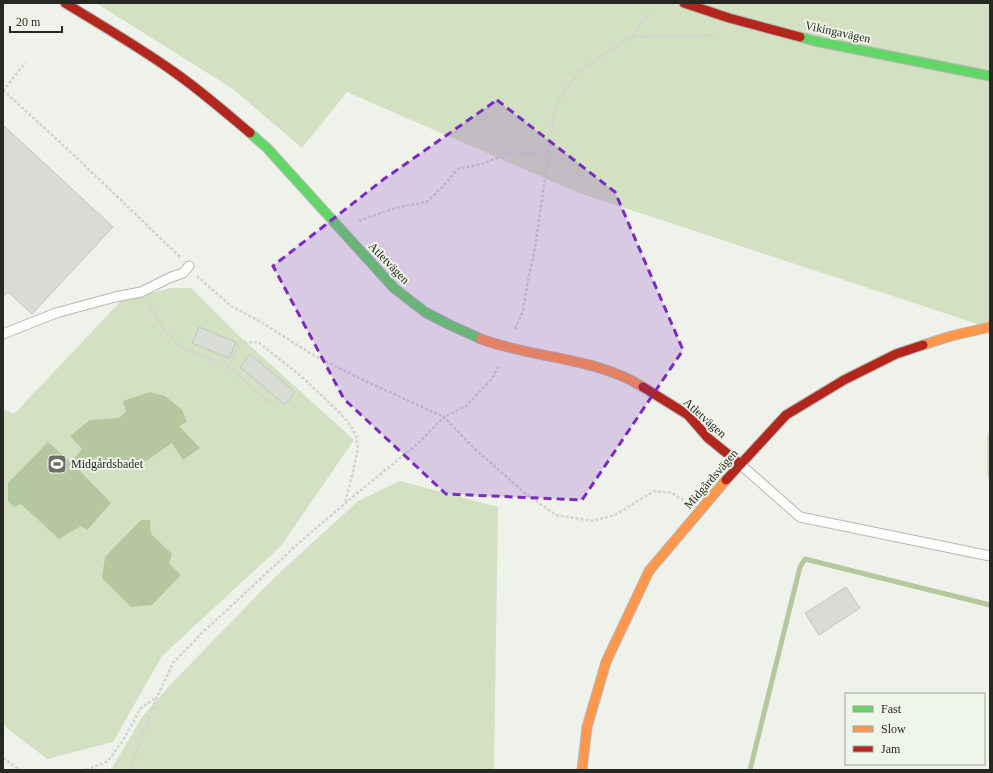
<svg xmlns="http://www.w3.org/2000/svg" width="993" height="773" viewBox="0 0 993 773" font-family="'Times New Roman',serif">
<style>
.green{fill:#d3e0c2}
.water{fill:#b5c79e}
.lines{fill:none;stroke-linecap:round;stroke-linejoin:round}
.stream{stroke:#b5c79e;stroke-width:5}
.building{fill:#d9dbd5;stroke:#c3c5c0}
.lane-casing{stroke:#b7b9b4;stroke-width:11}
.fast-casing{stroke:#b7b9b4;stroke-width:11}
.slow-casing{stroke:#b7b9b4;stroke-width:11}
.jam-casing{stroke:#b7b9b4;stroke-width:11}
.path{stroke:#d3d3d2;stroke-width:2.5;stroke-dasharray:3 2;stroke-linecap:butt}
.lane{stroke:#fdfdfc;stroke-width:9}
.fast{stroke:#63d668;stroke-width:9}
.slow{stroke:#ff974d;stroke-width:9}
.jam{stroke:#b3261e;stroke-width:9}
.marked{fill:#7b2cbf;fill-opacity:0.2;stroke:#7b2cbf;stroke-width:3;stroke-dasharray:8 5;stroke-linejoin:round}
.labels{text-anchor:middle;stroke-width:4;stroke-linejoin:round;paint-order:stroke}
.street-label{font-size:12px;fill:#262823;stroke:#eff5e8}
.poi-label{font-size:12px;fill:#262823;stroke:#eff5e8;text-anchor:start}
</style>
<rect width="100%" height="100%" fill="#eff2eb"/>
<g class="green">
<polygon points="96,3 990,3 990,328 579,193 347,92 302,148 233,89"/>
<polygon points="171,288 191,288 235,332 354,440 281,546 162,656 113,742 47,759 3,725 3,409 14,414 121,301"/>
<polygon points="990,428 990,485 987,473 987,436"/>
<polygon points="400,481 498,507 494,770 106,770 112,768 142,717 173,682 274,578 358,501"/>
</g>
<g class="water">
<polygon points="150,392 165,396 182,410 187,422 179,426 200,448 183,460 172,443 139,466 94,458 80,471 111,503 87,530 81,526 59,539 21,504 14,507 8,501 8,483 48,442 71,462 82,449 70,436 90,420 119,418 126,411 123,401"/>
<polygon points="141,520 150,520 151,534 172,554 169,563 181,575 152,605 131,607 102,578 105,557"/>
</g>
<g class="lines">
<polyline class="stream" points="750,770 800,567 805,559 990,605"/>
</g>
<g class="building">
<polygon points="3,125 113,227 32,314 8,292 3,297"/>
<polygon points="199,327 236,342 229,358 192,343"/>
<polygon points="250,354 295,392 285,405 240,367"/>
<polygon points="846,587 860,608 819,635 805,613"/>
</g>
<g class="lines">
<g class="lane-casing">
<g id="lane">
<polyline points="3,334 56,313 115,297 141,292 169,278 183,273 189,266"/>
<polyline points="740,464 800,517 990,556"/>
</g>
</g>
<g class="fast-casing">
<g id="fast">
<polyline points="800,37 815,41 990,76"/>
<polyline points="250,133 267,148 394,288 425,312 448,324 481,339"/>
</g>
</g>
<g class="slow-casing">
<g id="slow">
<path d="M481 339C491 343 501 345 511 348 555 359 603 362 643 387"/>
<polyline points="923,345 951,336 990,327"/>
<polyline points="582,770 587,727 606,662 649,571 726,480"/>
</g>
</g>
<g class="jam-casing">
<g id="jam">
<path d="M65 3C101 25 139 47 174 72 200 90 225 112 250 133"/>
<polyline points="684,3 729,18 800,37"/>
<polyline points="643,387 688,415 708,438 740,464"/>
<polyline points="726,480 786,415 844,380 896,354 923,345"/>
</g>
</g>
<g class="path">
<polyline points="632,36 649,13"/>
<polyline points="3,90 77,158 180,257"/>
<polyline points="3,91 25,63"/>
<polyline points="359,221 395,208 427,202 445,184 458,169 482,164 511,152 548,155"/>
<polyline points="197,276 231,306 261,322 313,355 361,379 444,417 475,449 526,494 556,515 592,521 615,515 654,491 672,493 683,500"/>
<polyline points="148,303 164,329 180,346 228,366 272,405"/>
<polyline points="515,329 523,311 527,285 535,248 555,109 565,89 587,65 632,37 714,35"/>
<polyline points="228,366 240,343 258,342 301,376 340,413 350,425 356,436 358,449 351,480 345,503"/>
<polyline points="3,758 20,770"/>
<polyline points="86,770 108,761 124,739 140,709 157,697"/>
<polyline points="130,770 157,697 173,663 200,635 300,542 355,495 415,446 444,417 466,406 492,379 499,365"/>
</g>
<use href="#lane" class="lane"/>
<use href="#fast" class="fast"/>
<use href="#slow" class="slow"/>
<use href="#jam" class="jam"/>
</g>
<path class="marked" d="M497 100 615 192 683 350 582 500 446 494 344 399 273 266 384 179Z"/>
<defs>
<g id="stadium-square" transform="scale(1)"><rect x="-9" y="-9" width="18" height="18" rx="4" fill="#6c6f69" stroke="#eff5e8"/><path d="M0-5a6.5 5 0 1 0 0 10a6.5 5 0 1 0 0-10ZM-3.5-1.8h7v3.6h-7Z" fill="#fff"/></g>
</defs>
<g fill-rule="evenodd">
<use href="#stadium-square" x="57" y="464"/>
</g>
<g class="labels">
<g class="street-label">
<text transform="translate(838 32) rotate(12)" y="4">Vikingavägen</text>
<text transform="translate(389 263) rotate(46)" y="4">Atletvägen</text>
<text transform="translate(705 418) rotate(42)" y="4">Atletvägen</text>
<text transform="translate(711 479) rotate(-49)" y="4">Midgårdsvägen</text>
</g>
<g class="poi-label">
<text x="71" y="468">Midgårdsbadet</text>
</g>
</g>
<rect width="993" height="773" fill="none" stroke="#262823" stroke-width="8"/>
<rect x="845" y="693" width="140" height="72" fill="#eff5e8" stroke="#9fa399"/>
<rect x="853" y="706" width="20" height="6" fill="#63d668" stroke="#9fa399"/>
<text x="881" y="713" font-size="12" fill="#262823">Fast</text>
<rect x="853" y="726" width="20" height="6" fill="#ff974d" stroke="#9fa399"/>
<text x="881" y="733" font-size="12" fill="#262823">Slow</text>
<rect x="853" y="746" width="20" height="6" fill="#b3261e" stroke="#9fa399"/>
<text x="881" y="753" font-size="12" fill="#262823">Jam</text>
<path d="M10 26v6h52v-6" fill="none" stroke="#262823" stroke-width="2"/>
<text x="16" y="26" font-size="12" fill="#262823" stroke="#eff5e8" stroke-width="3" paint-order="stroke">20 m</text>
</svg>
